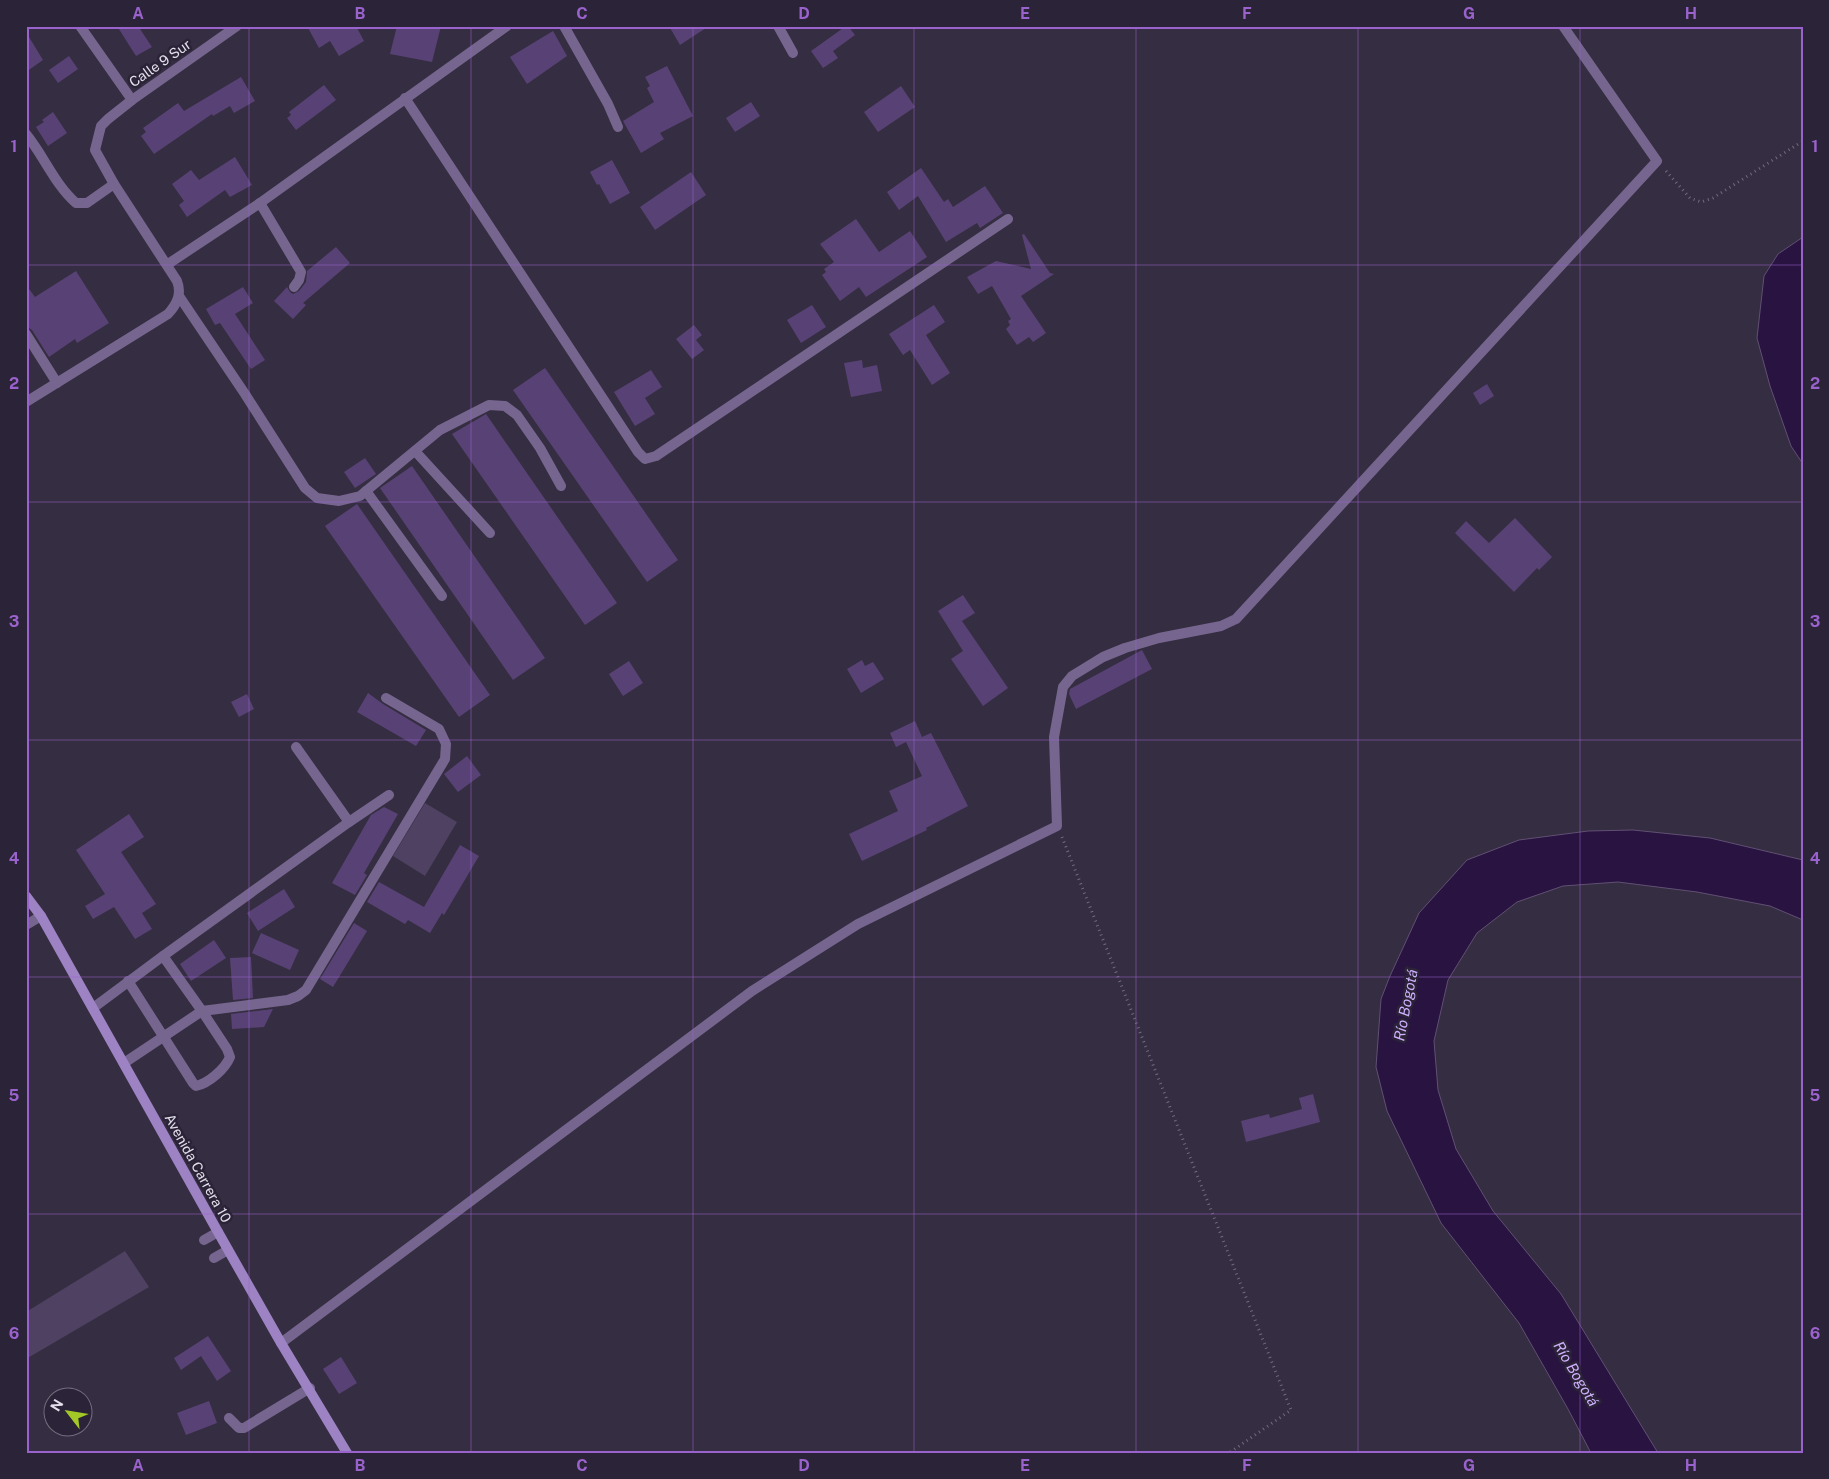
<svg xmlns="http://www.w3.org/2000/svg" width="1829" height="1479" viewBox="0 0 1829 1479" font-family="'Public Sans',sans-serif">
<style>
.green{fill:#4e4161}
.water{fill:#291341;stroke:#615074}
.building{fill:#584275}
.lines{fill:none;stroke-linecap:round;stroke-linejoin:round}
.path{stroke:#736c7d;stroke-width:3;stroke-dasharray:1 4;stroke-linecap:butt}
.lane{stroke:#76668f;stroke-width:10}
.street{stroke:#76668f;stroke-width:10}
.secondary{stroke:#9d83c3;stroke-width:10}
.grid{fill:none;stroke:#9a62cc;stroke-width:1;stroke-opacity:0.55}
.labels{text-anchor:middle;stroke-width:5;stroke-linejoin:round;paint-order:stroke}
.street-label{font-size:14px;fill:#e4dfec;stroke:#2b2337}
.water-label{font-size:15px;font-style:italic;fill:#cfaffe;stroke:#2b2337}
.neatline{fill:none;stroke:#9a62cc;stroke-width:2}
.grid-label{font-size:16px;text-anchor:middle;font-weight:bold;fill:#9a62cc}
</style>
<rect width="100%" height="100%" fill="#352d41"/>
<g class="green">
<polygon points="425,803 457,822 425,876 393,856"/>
<polygon points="125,1251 149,1287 26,1359 26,1312"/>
</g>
<g class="water">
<polygon points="1803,237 1803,464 1791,446 1770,386 1757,338 1764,276 1778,254"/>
<polygon points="1633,830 1710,838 1803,860 1803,920 1770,906 1697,892 1618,882 1563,886 1517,902 1477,933 1448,980 1434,1041 1438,1090 1456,1149 1493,1211 1561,1294 1658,1453 1591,1453 1568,1409 1519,1323 1441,1223 1387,1111 1376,1067 1381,999 1390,976 1419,913 1467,860 1519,840 1588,831"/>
</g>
<g class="building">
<polygon points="117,26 138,26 152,47 136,56"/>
<polygon points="307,26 356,26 364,41 339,56 330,41 319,48"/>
<polygon points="397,26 441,26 432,62 390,54"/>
<polygon points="669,26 709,26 680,45"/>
<polygon points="846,26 848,26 855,35 833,51 838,58 823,68 811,51"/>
<polygon points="553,31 567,56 527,84 510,57"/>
<polygon points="26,32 43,60 26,72"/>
<polygon points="69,56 78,69 58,83 49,70"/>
<polygon points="667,66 693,116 660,133 664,139 641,153 623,121 654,102 647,88 650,86 645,77"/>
<polygon points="241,77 255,101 234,113 230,106 213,116 212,114 154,154 141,136 146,132 143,128 178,103 184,111"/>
<polygon points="324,85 336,100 296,130 287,118 291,115 289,112"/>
<polygon points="901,86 915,107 878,132 864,112"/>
<polygon points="751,102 760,116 735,132 726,118"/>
<polygon points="53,112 67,133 48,146 36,127 44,122 42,120"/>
<polygon points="235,157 252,185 230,197 225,190 187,217 179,205 184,201 172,184 191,170 199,180"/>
<polygon points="612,160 630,193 610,204 599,184 597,185 590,172"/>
<polygon points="921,168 944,202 948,199 953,207 985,186 1003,213 980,228 977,223 946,242 918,196 899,210 887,192"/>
<polygon points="691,172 706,195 655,230 640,207"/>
<polygon points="856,219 879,252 910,231 927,257 866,297 859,287 840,301 822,275 826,272 824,269 834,262 820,244"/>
<polygon points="1024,234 1050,273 1054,274 1021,296 1046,333 1033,342 1029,337 1017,345 1006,329 1010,325 1008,321 1011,319 992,286 978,294 967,277 996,261 1031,269 1022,235"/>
<polygon points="336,247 350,263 303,303 306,305 293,319 274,301 287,287 290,292 293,294 299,291 306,282 307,271"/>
<polygon points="76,271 109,323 77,343 75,339 49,357 32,330 26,326 26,285 35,297"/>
<polygon points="243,287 253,303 235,314 265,360 251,369 220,323 215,325 206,309"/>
<polygon points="812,305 826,327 801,343 787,320"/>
<polygon points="934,305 945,322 926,335 950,373 932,385 910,350 903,355 889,334"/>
<polygon points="694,325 702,335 696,340 704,350 692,359 676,339"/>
<polygon points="862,360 863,368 877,365 882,391 851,397 844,363"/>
<polygon points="545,368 678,560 647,582 513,390"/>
<polygon points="651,370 662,387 645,398 655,414 635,426 614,392"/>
<polygon points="1487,384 1494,396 1480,405 1473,393"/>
<polygon points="486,414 617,603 585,625 452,434"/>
<polygon points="365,458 376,474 355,488 344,472"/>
<polygon points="412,466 545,658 513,680 380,488"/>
<polygon points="357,504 490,695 459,717 325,526"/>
<polygon points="1515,518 1552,557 1539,570 1537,568 1514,592 1455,533 1466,521 1489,543"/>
<polygon points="963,595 975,613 962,621 1008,688 983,706 951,659 963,651 938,611"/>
<polygon points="1142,650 1152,669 1076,709 1069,694 1070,689"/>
<polygon points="862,660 865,666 873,662 884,679 861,693 847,669"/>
<polygon points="629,661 643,683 623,696 609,674"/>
<polygon points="368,693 383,704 426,730 416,746 357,712"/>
<polygon points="247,694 254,709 239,717 231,702"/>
<polygon points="915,721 922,737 931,733 968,806 926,828 927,830 862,861 849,834 898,811 889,791 922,776 906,742 896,747 890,733"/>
<polygon points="467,756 481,775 458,792 444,774"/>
<polygon points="384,807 398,814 364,873 367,875 355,895 332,883 371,815"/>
<polygon points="129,814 144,837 121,852 156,904 142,913 152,929 135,939 114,907 93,919 85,906 105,894 76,850"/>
<polygon points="460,845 479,856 444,915 442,913 430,933 408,920 405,924 367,902 379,882 424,907"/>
<polygon points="284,889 295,907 258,931 247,913"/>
<polygon points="354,923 367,931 333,987 320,979"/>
<polygon points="261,933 299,950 290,970 252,953"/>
<polygon points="214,940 226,958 191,981 180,964"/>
<polygon points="251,957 253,998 233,1000 230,958"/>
<polygon points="273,1009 264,1027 232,1029 231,1014"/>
<polygon points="1313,1094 1320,1122 1246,1142 1241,1121 1269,1114 1270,1118 1302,1109 1299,1098"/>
<polygon points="208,1336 231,1371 217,1381 201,1356 181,1370 174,1358"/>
<polygon points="341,1357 357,1383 339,1394 323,1369"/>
<polygon points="209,1401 217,1423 186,1435 177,1413"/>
</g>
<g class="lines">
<g class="path">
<polyline points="1666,171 1690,198 1701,202 1713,198 1803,141"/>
<polyline points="1062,837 1291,1410 1229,1453"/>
</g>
<g class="lane">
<polyline points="80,26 132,100"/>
<path d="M26 134C44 156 55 185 76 203H87L114 184"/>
<polyline points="260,203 301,272 299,280 294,287"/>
<polyline points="26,334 57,383"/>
<polyline points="415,451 490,533"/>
<polyline points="366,491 442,596"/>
<polyline points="296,747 349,822"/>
<path d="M128 981 193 1083 196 1086C209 1083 225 1069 230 1057L227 1049 202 1011 163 956"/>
<polyline points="93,1008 163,956 349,822 389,795"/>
<polyline points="204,1240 218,1232"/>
<polyline points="214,1258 228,1250"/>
<polyline points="229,1418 239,1428 244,1428 310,1388"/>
</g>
<g class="street">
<polyline points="564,26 608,104 618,127"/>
<polyline points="778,26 793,53"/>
<polyline points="405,98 638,452 645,459 656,456 1008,219"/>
<polyline points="168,264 260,203 507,26"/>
<polyline points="179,296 245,394 305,488 317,498 339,501 360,496 440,430 489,405 505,406 517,415 540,448 561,486"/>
<path d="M26 402 168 314C177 304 182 294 177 281L114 184 95 150 101 126 108 119 132 100 237 26"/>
<polyline points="26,925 41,916"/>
<polyline points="124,1063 202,1011 288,1000 298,996 306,990 445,759 446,744 439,729 386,698"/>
<polyline points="281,1343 752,991 858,924 1057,826 1054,737 1063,687 1072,676 1103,657 1125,648 1159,638 1221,626 1236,619 1657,161 1563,26"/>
</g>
<polyline class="secondary" points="26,896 41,916 218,1232 281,1343 347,1453"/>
</g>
<path class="grid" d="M249 26V1453M471 26V1453M693 26V1453M914 26V1453M1136 26V1453M1358 26V1453M1580 26V1453M26 265H1803M26 502H1803M26 740H1803M26 977H1803M26 1214H1803"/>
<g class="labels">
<g class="street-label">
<text transform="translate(160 63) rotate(-35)" y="5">Calle 9 Sur</text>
<text transform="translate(198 1168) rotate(61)" y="5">Avenida Carrera 10</text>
</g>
<g class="water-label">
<text transform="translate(1406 1005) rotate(-79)" y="5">Río Bogotá</text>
<text transform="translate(1576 1374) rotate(59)" y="5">Río Bogotá</text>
</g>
</g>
<rect width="1829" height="1479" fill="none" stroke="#2b2337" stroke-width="55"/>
<g transform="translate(68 1412) rotate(301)"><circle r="24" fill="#2b2337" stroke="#756e7f"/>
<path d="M0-4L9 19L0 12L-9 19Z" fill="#a3c926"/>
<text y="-8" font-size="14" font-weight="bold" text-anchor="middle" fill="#e4dfec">N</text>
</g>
<rect x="28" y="28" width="1774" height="1424" class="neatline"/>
<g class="grid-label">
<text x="138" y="19">A</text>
<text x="360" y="19">B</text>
<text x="582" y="19">C</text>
<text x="804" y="19">D</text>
<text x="1025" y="19">E</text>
<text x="1247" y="19">F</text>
<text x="1469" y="19">G</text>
<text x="1691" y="19">H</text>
<text x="14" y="152">1</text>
<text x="1815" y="152">1</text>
<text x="14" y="389">2</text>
<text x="1815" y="389">2</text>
<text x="14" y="627">3</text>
<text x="1815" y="627">3</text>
<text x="14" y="864">4</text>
<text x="1815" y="864">4</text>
<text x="14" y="1101">5</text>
<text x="1815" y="1101">5</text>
<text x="14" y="1339">6</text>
<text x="1815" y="1339">6</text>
<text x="138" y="1471">A</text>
<text x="360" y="1471">B</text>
<text x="582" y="1471">C</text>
<text x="804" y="1471">D</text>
<text x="1025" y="1471">E</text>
<text x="1247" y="1471">F</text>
<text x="1469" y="1471">G</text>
<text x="1691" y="1471">H</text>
</g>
</svg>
